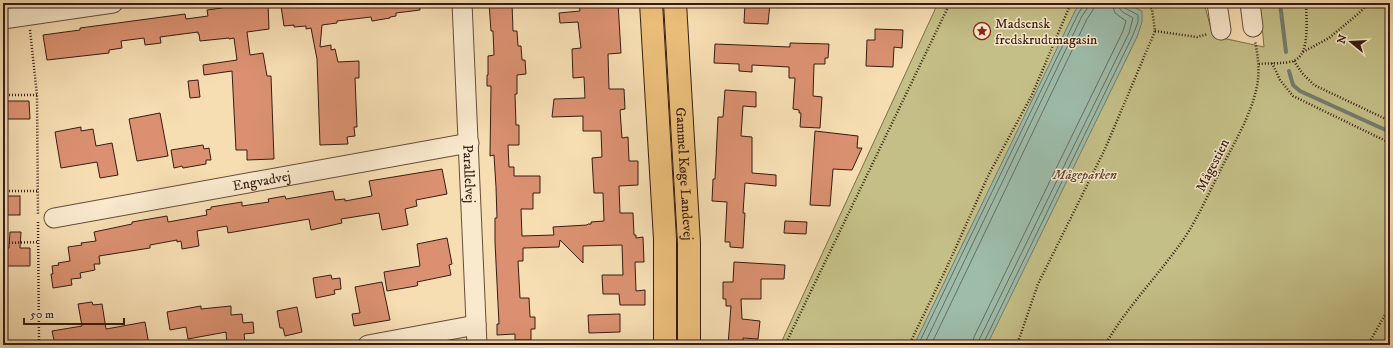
<svg xmlns="http://www.w3.org/2000/svg" width="1393" height="348" viewBox="0 0 1393 348" font-family="'IM FELL DW Pica',serif">
<style>
.green{fill:#c4bf87;stroke:#7e6e4c}
.water{fill:#9dbcaa;stroke:#747c6d}
.lines{fill:none;stroke-linecap:round;stroke-linejoin:round}
.shore{stroke:#6a6c5e;stroke-width:1}
.stream{stroke:#747c6d;stroke-width:4}
.building{fill:#db9171;stroke:#371c12}
.minor-casing{stroke:#674c3a;stroke-width:21}
.major-casing{stroke:#371c12;stroke-width:24}
.path{stroke:#371c12;stroke-width:2.5;stroke-dasharray:1 2;stroke-linecap:butt}
.minor{stroke:#f9e9cd;stroke-width:19}
.major{stroke:#ebbe79;stroke-width:22}
.labels{text-anchor:middle;stroke-width:3;stroke-linejoin:round;paint-order:stroke}
.poi-label{font-size:14px;fill:#371c12;stroke:#f9e9cd;text-anchor:start}
.street-label{font-size:14px;fill:#371c12;stroke:#f9e9cd}
.park-label{font-size:14px;font-style:italic;fill:#614d35;stroke:#f9e9cd}
</style>
<rect width="100%" height="100%" fill="#f6ddb2"/>
<filter id="stains"><feTurbulence type="fractalNoise" baseFrequency=".005" numOctaves="4"/><feColorMatrix values="0 0 0 0 .2 0 0 0 0 .09 0 0 0 0 .02 0 0 0 .5 -.17"/></filter>
<radialGradient id="worn" r=".72"><stop offset=".6" stop-color="#630" stop-opacity="0"/><stop offset="1" stop-color="#630" stop-opacity=".3"/></radialGradient>
<polygon class="green" points="938,3 1204,3 1213,36 1264,47 1260,3 1390,3 1390,345 780,345"/>
<polygon class="water" points="1080,3 1124,3 1142,11 1142,22 1137,37 987,345 914,345 1075,11"/>
<g class="lines">
<g class="shore">
<polyline points="918,345 1078,14 1083,6 1083,3"/>
<polyline points="924,345 1082,16 1087,9 1088,3"/>
<polyline points="931,345 1087,19 1093,10 1094,3"/>
<polyline points="972,345 974,337 1123,31 1126,21 1115,13 1112,3"/>
<path d="M978 345 979 340 1129 33 1133 18C1126 13 1119 13 1118 3"/>
<polyline points="984,345 984,342 1133,35 1138,22 1138,15 1125,8 1123,3"/>
</g>
<g class="stream">
<polyline points="1280,3 1286,52"/>
<polyline points="1289,71 1293,85 1300,91 1390,132"/>
<polyline points="1386,345 1390,338"/>
</g>
</g>
<g class="building">
<polygon points="221,3 243,3 244,5 268,3 269,29 247,32 250,55 263,53 267,76 271,76 274,159 247,160 247,150 236,150 232,71 204,75 203,65 237,60 234,38 229,39 229,38 200,41 199,34 198,34 198,32 160,37 161,43 145,45 144,38 121,41 122,48 109,50 109,53 47,60 43,35 80,30 80,28 185,14 186,19 208,16 207,10 222,8"/>
<polygon points="300,3 420,3 420,10 396,13 396,16 390,17 390,18 372,21 371,17 337,21 337,23 322,25 320,47 331,45 331,50 335,49 338,62 359,61 359,78 355,78 357,127 354,127 355,136 347,137 348,144 320,145 317,59 311,28 306,29 306,26 294,27 294,25 284,26 281,6"/>
<polygon points="489,3 512,3 513,31 517,31 518,46 521,46 522,60 525,60 526,74 517,75 517,94 515,94 516,125 519,125 519,145 508,145 509,167 514,167 514,176 540,176 540,193 533,193 533,209 521,209 522,236 554,235 553,227 587,225 588,224 591,224 591,222 604,221 603,193 594,193 592,158 602,157 601,131 583,131 583,116 552,117 554,99 585,98 584,77 573,78 572,49 581,48 578,22 560,23 559,13 580,11 579,3 618,3 621,53 608,54 609,89 624,89 625,109 620,110 622,138 628,137 629,161 638,161 638,185 619,186 620,213 633,213 634,235 636,235 636,238 643,237 644,262 635,262 636,291 645,290 645,305 620,305 619,294 603,294 602,275 623,275 622,245 583,246 583,263 560,240 559,247 523,248 523,261 518,261 520,298 529,298 530,317 535,317 535,329 531,329 531,340 515,340 515,334 497,335 497,324 499,324 495,242 495,218 497,218 496,187 494,155 490,156 491,86 487,86 487,75 488,75 488,56 494,55 493,31 491,31"/>
<polygon points="745,3 770,3 768,24 744,23"/>
<polygon points="875,29 903,30 902,48 894,47 893,67 866,66 867,40 875,40"/>
<polygon points="790,43 829,44 828,58 825,58 825,64 814,64 813,96 822,97 820,128 800,127 801,113 799,113 799,110 793,109 795,78 789,78 789,67 752,65 752,72 739,71 739,64 714,63 715,44 790,47"/>
<polygon points="198,80 200,97 190,98 188,81"/>
<polygon points="725,90 756,92 756,107 743,106 741,136 752,137 752,173 776,175 776,186 745,183 743,213 745,213 743,248 730,247 730,242 725,242 727,202 712,201 713,179 715,179 718,117 723,117"/>
<polygon points="3,101 29,101 30,119 3,119"/>
<polygon points="160,113 168,156 137,161 129,119"/>
<polygon points="81,127 81,131 93,129 96,146 112,143 118,175 100,178 97,162 61,168 55,132"/>
<polygon points="815,131 858,136 857,148 862,148 852,170 833,169 830,206 810,205"/>
<polygon points="203,145 204,149 209,148 211,160 206,160 206,164 183,168 182,166 174,168 171,150"/>
<polygon points="442,169 447,194 416,200 417,206 405,209 408,225 382,230 379,213 341,219 342,223 311,230 309,219 228,233 227,226 197,231 199,246 182,249 181,241 177,242 177,240 150,245 150,248 99,256 100,264 94,264 95,270 80,273 81,278 71,279 72,285 53,288 51,274 53,274 52,266 59,265 58,263 70,261 68,247 82,245 81,243 96,241 94,232 132,224 132,222 167,216 168,222 207,215 206,210 211,209 211,207 242,202 242,206 269,202 268,199 285,196 286,199 333,191 335,200 345,199 345,201 372,196 369,181"/>
<rect x="3" y="196" width="17" height="19"/>
<polygon points="785,221 807,222 806,234 784,233"/>
<polygon points="10,232 21,232 20,248 30,248 30,266 3,266 3,248 9,248"/>
<polygon points="447,238 452,264 449,265 451,275 417,282 418,285 416,286 387,291 384,272 420,266 417,244"/>
<polygon points="734,262 785,265 784,279 761,279 761,299 741,299 742,319 760,321 758,339 743,338 743,345 728,345 731,306 726,306 726,299 723,299 723,282 733,282"/>
<polygon points="331,275 332,279 340,278 341,289 334,290 335,294 316,298 313,278"/>
<polygon points="382,282 390,320 354,326 352,314 360,313 355,287"/>
<polygon points="92,302 93,305 102,304 106,329 145,322 149,345 55,345 52,331 82,326 78,304"/>
<polygon points="201,306 201,309 231,306 231,315 242,314 243,323 253,322 254,333 244,334 245,343 227,344 226,332 188,339 186,327 170,330 167,312"/>
<polygon points="297,307 302,332 285,336 283,328 280,328 277,311"/>
<polygon points="620,314 620,332 589,333 588,315"/>
</g>
<g class="lines">
<g class="minor-casing">
<g id="minor">
<path id="s1" d="M462 3 477 345"/>
<polyline points="1217,3 1221,30"/>
<polyline points="1250,3 1253,27"/>
<polyline points="3,19 113,3"/>
<path id="s2" d="M54 218 469 143"/>
<polyline points="368,345 476,325"/>
</g>
</g>
<g class="major-casing">
<g id="major">
<polyline points="651,3 665,239 665,345"/>
<path id="s3" d="M675 3 689 243V345"/>
</g>
</g>
<g class="path">
<polyline points="30,30 37,95 38,215"/>
<polyline points="1155,31 1197,37 1208,34"/>
<polyline points="1303,52 1329,38 1358,14 1369,3"/>
<polyline points="1294,61 1302,73 1314,85 1390,121"/>
<polyline points="1272,63 1280,80 1293,96 1390,143"/>
<path d="M1259 64C1268 63 1285 64 1293 61 1311 56 1306 17 1306 3"/>
<polyline points="3,95 37,95"/>
<polyline points="3,191 38,191"/>
<polyline points="38,222 39,345"/>
<polyline points="3,243 39,242"/>
<polyline points="785,345 950,3"/>
<polyline points="909,345 947,267 989,174 1032,95 1071,3"/>
<polyline points="1017,345 1038,284 1105,149 1155,31 1152,9 1144,3"/>
<path d="M1105 345C1125 310 1154 280 1178 247 1194 226 1206 199 1218 175 1231 148 1251 117 1257 86 1260 71 1258 56 1255 41"/>
<polyline points="1368,345 1390,306"/>
</g>
<use href="#minor" class="minor"/>
<use href="#major" class="major"/>
</g>
<defs>
<g id="sight-ring" transform="scale(0.9)"><circle r="9.5" fill="#f9e9cd" stroke="#8f2418" stroke-width="1.5"/><path d="M0-6L1.8-2.2L6-1.7L2.9 1.2L3.7 5.4L0 3.3L-3.7 5.4L-2.9 1.2L-6-1.7L-1.8-2.2Z" fill="#8f2418"/></g>
</defs>
<g fill-rule="evenodd">
<use href="#sight-ring" x="982" y="31"/>
</g>
<g class="labels">
<g class="poi-label">
<text x="995" y="28">Madsensk<tspan x="995" dy="16">fredskrudtmagasin</tspan></text>
</g>
<g class="street-label">
<text transform="translate(1212 165) rotate(-63)" y="5">Mågestien</text>
<text dy="5" stroke="none"><textPath href="#s1" startOffset="171">Parallelvej</textPath></text>
<text dy="5" stroke="none"><textPath href="#s3" startOffset="171">Gammel Køge Landevej</textPath></text>
<text dy="5" stroke="none"><textPath href="#s2" startOffset="211">Engvadvej</textPath></text>
</g>
<g class="park-label">
<text x="1085" y="179">Mågeparken</text>
</g>
</g>
<rect width="1393" height="348" fill="none" stroke="#f6ddb2" stroke-width="16"/>
<rect x="4" y="4" width="1385" height="340" fill="none" stroke="#371c12" stroke-width="2"/>
<rect x="8" y="8" width="1377" height="332" fill="none" stroke="#371c12"/>
<g transform="translate(1351 42) rotate(288)" stroke="#f9e9cd" stroke-width="3" paint-order="stroke">
<path d="M0-3L7 15L0 10L-7 15Z" fill="#371c12"/>
<text y="-6" font-size="11" font-weight="bold" text-anchor="middle" fill="#371c12">N</text>
</g>
<path d="M24 318v6h100v-6" fill="none" stroke="#371c12" stroke-width="2"/>
<text x="30" y="318" font-size="12" fill="#371c12" stroke="#f9e9cd" stroke-width="3" paint-order="stroke">50 m</text>
<rect width="100%" height="100%" filter="url(#stains)"/>
<rect width="100%" height="100%" fill="url(#worn)"/>
</svg>
